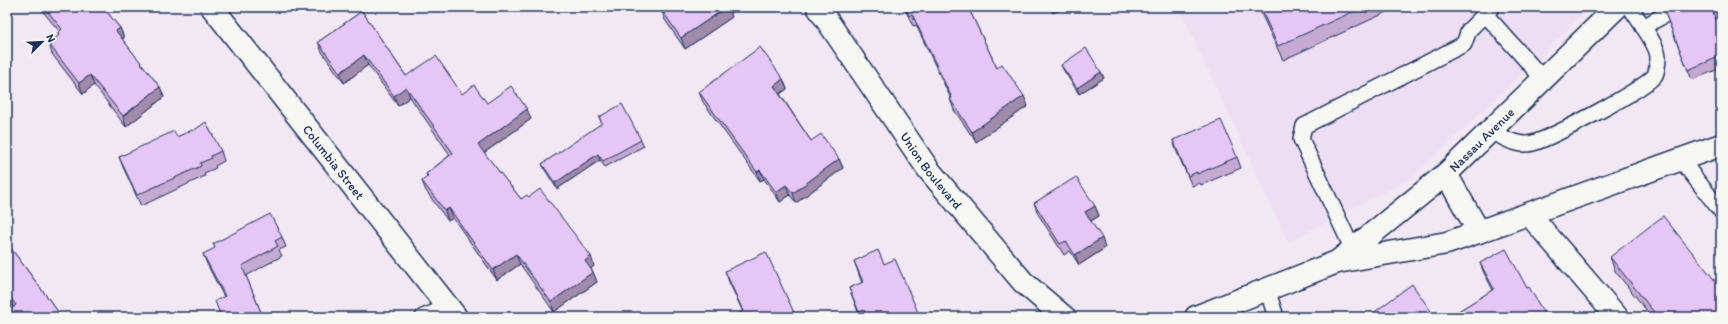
<svg xmlns="http://www.w3.org/2000/svg" width="1728" height="324" viewBox="0 0 1728 324" font-family="Itim,sans-serif">
<style>
.built{fill:#eddef3}
.lines{fill:none;stroke-linecap:round;stroke-linejoin:round}
.service-casing{stroke:#1b2f5e;stroke-width:18}
.minor-casing{stroke:#1b2f5e;stroke-width:25}
.tertiary-casing{stroke:#1b2f5e;stroke-width:25}
.secondary-casing{stroke:#1b2f5e;stroke-width:25}
.service{stroke:#f6f6f2;stroke-width:15}
.minor{stroke:#f6f6f2;stroke-width:22}
.tertiary{stroke:#f6f6f2;stroke-width:22}
.secondary{stroke:#f6f6f2;stroke-width:22}
.wall{fill:#c5aad2;stroke:#1b2f5e}
.shaded-wall{fill:#a08bab;stroke:#1b2f5e}
.building{fill:#e5c6f4;stroke:#1b2f5e}
.labels{text-anchor:middle;stroke-width:3.5;stroke-linejoin:round;paint-order:stroke}
.street-label{font-size:13px;fill:#1b2f5e;stroke:#f6f6f2}
</style>
<rect width="100%" height="100%" fill="#f1e8f3"/>
<filter id="ink" filterUnits="userSpaceOnUse"><feTurbulence type="fractalNoise" baseFrequency=".025" numOctaves="2"/><feDisplacementMap in="SourceGraphic" scale="8" xChannelSelector="R" yChannelSelector="G"/><feConvolveMatrix kernelMatrix="1 2 1 2 8 2 1 2 1" color-interpolation-filters="sRGB"/></filter>
<g filter="url(#ink)">
<polygon class="built" points="1179,7 1591,7 1413,177 1288,242"/>
<g class="lines">
<g class="service-casing">
<g id="service">
<polyline points="1492,7 1485,14 1543,79"/>
<polyline points="1643,27 1679,7"/>
<path d="M1491 131C1504 138 1518 147 1533 143 1551 138 1647 88 1655 75 1657 71 1658 61 1658 57 1658 45 1636 17 1630 7"/>
<polyline points="1681,160 1721,211"/>
<polyline points="1353,250 1301,139 1304,126 1464,44 1469,30 1485,14 1481,7"/>
<polyline points="1267,289 1276,317"/>
<polyline points="423,317 448,307"/>
</g>
</g>
<g class="minor-casing">
<g id="minor">
<path id="s1" d="M212 7 456 317"/>
<polyline points="1446,174 1479,232"/>
<polyline points="1529,214 1617,317"/>
<polyline points="1337,262 1447,243 1721,145"/>
</g>
</g>
<g class="tertiary-casing">
<g id="tertiary">
<path id="s2" d="M1196 317 1337 262 1446 174 1617 7"/>
</g>
</g>
<g class="secondary-casing">
<g id="secondary">
<path id="s3" d="M818 7 928 169 1023 282 1064 317"/>
</g>
</g>
<use href="#service" class="service"/>
<use href="#minor" class="minor"/>
<use href="#tertiary" class="tertiary"/>
<use href="#secondary" class="secondary"/>
</g>
<g class="wall">
<polygon points="39,7 103,7 120,28 124,38 122,39 160,87 164,97 126,127 94,85 83,94 52,54 49,44 59,36 58,33 59,31"/>
<polygon points="904,7 968,7 997,68 1028,106 976,142 954,110 950,99 951,99 916,25 913,26"/>
<polygon points="1050,7 1066,7 1053,13"/>
<polygon points="1258,7 1398,7 1283,60"/>
<polygon points="661,9 732,17 685,49 665,20"/>
<polygon points="362,11 406,76 462,94 531,119 484,153 521,199 529,197 594,266 591,269 593,272 597,282 554,312 520,264 497,280 453,218 448,221 426,191 422,181 427,177 426,174 450,155 410,97 398,106 368,65 344,83 322,52 318,42"/>
<polygon points="1665,13 1721,32 1721,68 1692,80"/>
<polygon points="1061,65 1101,72 1104,78 1079,94 1064,71"/>
<polygon points="783,79 787,89 780,94 811,141 839,159 843,168 796,203 790,195 780,202 764,179 760,181 703,102 699,92"/>
<polygon points="599,117 641,140 644,146 605,167 600,160 557,189 545,170 542,164 602,124"/>
<polygon points="193,131 221,151 224,161 215,166 216,168 204,173 205,176 141,206 123,167 119,157"/>
<polygon points="1173,140 1237,157 1241,168 1201,185 1200,183 1192,186 1176,150"/>
<polygon points="1034,203 1095,206 1099,216 1091,221 1105,248 1079,265 1070,251 1064,255 1038,214"/>
<polygon points="282,237 286,247 279,250 282,256 246,276 263,317 224,297 207,264 203,254"/>
<polygon points="7,243 62,317 14,307 7,299"/>
<polygon points="1610,257 1721,317 1652,317 1615,271"/>
<polygon points="854,261 884,264 920,317 860,317 849,288 862,283"/>
<polygon points="1480,263 1527,288 1546,317 1458,317 1457,312 1493,290 1484,273"/>
<polygon points="725,271 796,317 743,312 729,282"/>
</g>
<g class="shaded-wall">
<polygon points="727,7 728,7 732,17 685,49 681,38"/>
<polygon points="120,28 124,38 119,41 116,31"/>
<polygon points="364,55 368,65 344,83 340,73"/>
<polygon points="1101,72 1104,78 1079,94 1077,88"/>
<polygon points="90,75 94,85 83,94 79,83"/>
<polygon points="783,79 787,89 778,95 774,86"/>
<polygon points="160,87 164,97 126,127 123,116"/>
<polygon points="406,87 410,97 398,106 394,96"/>
<polygon points="1024,96 1028,106 976,142 972,132"/>
<polygon points="527,109 531,119 481,155 478,145"/>
<polygon points="598,154 600,160 557,189 555,183"/>
<polygon points="839,159 843,168 796,203 793,193"/>
<polygon points="760,170 764,179 760,181 757,172"/>
<polygon points="786,185 790,195 780,202 776,192"/>
<polygon points="1095,206 1099,216 1089,222 1085,212"/>
<polygon points="449,208 453,218 448,221 445,211"/>
<polygon points="1102,238 1105,248 1079,265 1075,255"/>
<polygon points="516,254 520,264 497,280 493,270"/>
<polygon points="591,256 594,266 589,271 585,261"/>
<polygon points="593,272 597,282 554,312 551,302"/>
</g>
<g class="building">
<polygon points="44,7 103,7 120,28 116,31 160,87 123,116 90,75 79,83 49,44 59,35 58,33 62,29"/>
<polygon points="664,7 727,7 681,38 661,9"/>
<polygon points="905,7 968,7 997,68 1002,64 1024,96 972,132 950,99 952,98 912,14 909,16"/>
<polygon points="1260,7 1363,7 1278,46"/>
<polygon points="1677,7 1711,7 1721,32 1721,56 1688,70 1665,13"/>
<polygon points="362,11 406,76 436,56 462,94 474,85 487,103 511,86 527,109 478,145 521,199 527,195 529,197 540,189 591,256 585,261 593,272 551,302 516,254 493,270 449,208 445,211 422,181 428,176 426,174 453,153 406,87 394,96 364,55 340,73 318,42"/>
<polygon points="760,47 783,79 774,86 811,141 821,134 839,159 793,193 786,185 776,192 760,170 757,172 699,92"/>
<polygon points="1086,48 1101,72 1077,88 1061,65"/>
<polygon points="622,104 641,140 603,161 598,154 555,183 542,164 602,123 599,117"/>
<polygon points="1221,120 1237,157 1197,174 1197,172 1188,176 1173,140"/>
<polygon points="206,122 221,151 211,156 212,158 200,163 201,166 137,195 119,157 174,131 177,137 192,130 193,131"/>
<polygon points="1076,177 1095,206 1085,212 1102,238 1075,255 1066,241 1060,244 1034,203"/>
<polygon points="270,214 282,237 275,241 278,246 242,266 263,317 221,317 215,301 225,296 203,254 215,248 213,244"/>
<polygon points="1663,216 1721,288 1721,317 1658,317 1610,257"/>
<polygon points="7,243 62,317 7,317 7,313 16,305 7,293"/>
<polygon points="1506,249 1527,288 1529,287 1546,317 1460,317 1457,312 1494,289 1480,263"/>
<polygon points="878,250 884,264 895,259 920,317 867,317 864,310 859,312 849,288 863,282 854,261"/>
<polygon points="766,252 796,317 740,317 739,313 743,311 725,271"/>
<polygon points="1412,284 1435,317 1368,317"/>
</g>
</g>
<g class="labels">
<g class="street-label">
<text dy="5" stroke="none"><textPath href="#s2" startOffset="341">Nassau Avenue</textPath></text>
<text dy="5" stroke="none"><textPath href="#s1" startOffset="197">Columbia Street</textPath></text>
<text dy="5" stroke="none"><textPath href="#s3" startOffset="199">Union Boulevard</textPath></text>
</g>
</g>
<rect width="1728" height="324" fill="none" stroke="#f6f6f2" stroke-width="24"/>
<rect x="12" y="12" width="1704" height="300" fill="none" stroke="#1b2f5e" stroke-width="1.5" filter="url(#ink)"/>
<g transform="translate(42 42) rotate(66)" stroke="#f6f6f2" stroke-width="3" paint-order="stroke">
<path d="M0-3L7 15L0 10L-7 15Z" fill="#1b2f5e"/>
<text y="-6" font-size="11" font-weight="bold" text-anchor="middle" fill="#1b2f5e">N</text>
</g>
</svg>
